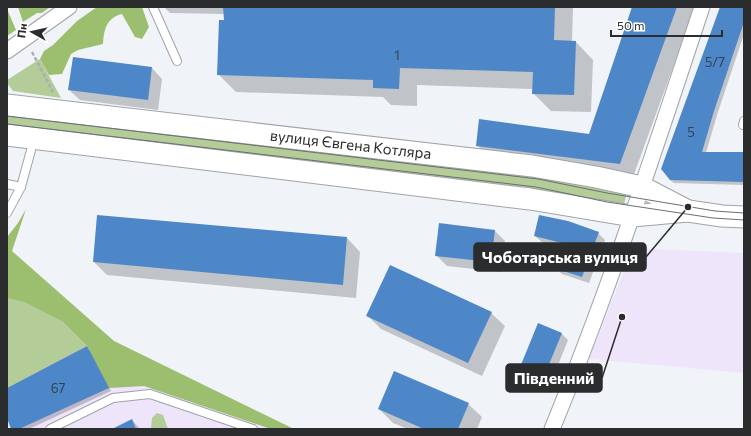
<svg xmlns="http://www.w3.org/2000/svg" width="751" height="436" viewBox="0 0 751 436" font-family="Commissioner,sans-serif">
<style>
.industrial{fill:#eee5fa}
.green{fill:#b3cc98}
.forest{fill:#9bbf6f}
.shadow{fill:#0003}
.building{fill:#4e87c7}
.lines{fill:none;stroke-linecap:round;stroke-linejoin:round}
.service-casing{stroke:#a0a3a8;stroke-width:10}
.minor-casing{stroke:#a0a3a8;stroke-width:17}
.secondary-casing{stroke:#a0a3a8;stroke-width:23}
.path{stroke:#abaeb2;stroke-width:2.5;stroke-dasharray:4 2;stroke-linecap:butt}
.service{stroke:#fff;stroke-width:8}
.minor{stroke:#fff;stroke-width:15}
.secondary{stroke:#fff;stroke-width:21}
.tram{stroke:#6c6e71;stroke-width:1}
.labels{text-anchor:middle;stroke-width:3.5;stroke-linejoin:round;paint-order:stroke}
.number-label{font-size:13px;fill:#344354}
.street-label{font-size:15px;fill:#2b2c2e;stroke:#fff}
.leader{fill:none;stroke:#2b2c2e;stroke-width:1.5}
.callout-dot{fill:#2b2c2e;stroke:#fff;stroke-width:1.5}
.callout{fill:#2b2c2e;stroke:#2b2c2e;stroke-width:1.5}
.callout-label{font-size:16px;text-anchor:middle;font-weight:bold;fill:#fff}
</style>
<rect width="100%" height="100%" fill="#f0f4f9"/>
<g class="industrial">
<polygon points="633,248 744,253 744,373 589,359"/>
<polygon points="7,250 109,344 294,429 7,429"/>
</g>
<g class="green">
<polygon points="40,59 61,98 13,91 7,83 7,80"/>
<polygon points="9,112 543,177 608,191 627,193 623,208 7,127"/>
<polygon points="7,298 26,303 63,322 87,346 7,388"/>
<polygon points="157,413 163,415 168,429 151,429 152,418"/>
</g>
<g class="forest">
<polygon points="18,7 50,7 42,13 37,13 23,22"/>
<path d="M97 7H142L149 27 142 39 135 37 122 14C106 18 104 30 103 44L78 50 71 54 62 74 49 75 40 59 44 51 53 45 77 21Z"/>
<polygon points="7,9 16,30 7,36"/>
<polygon points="26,209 12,251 114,341 294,429 271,429 144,386 109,388 87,346 63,322 26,303 7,298 7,237 18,223"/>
</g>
<g class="shadow">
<polygon points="164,7 573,7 572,42 576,42 593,60 591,112 551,111 533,93 533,89 417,85 417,106 391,105 383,97 236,92 218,74 225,14 170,13"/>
<polygon points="633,7 695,7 633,177 491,159 477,145 590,135"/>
<polygon points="721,7 744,7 744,34 717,115 706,153 744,153 744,185 674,183 670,180"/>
<polygon points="152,68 162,79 158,110 80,100 69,90"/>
<polygon points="98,216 347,238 360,252 356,298 107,275 94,262"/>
<polygon points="495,231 505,241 501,272 447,266 436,255"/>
<polygon points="598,233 605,240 589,283 562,274 555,267 562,248 543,243 535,236"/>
<polygon points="491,313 505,326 482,376 381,329 367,315"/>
<polygon points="561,333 568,340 547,393 525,384 517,376"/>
<polygon points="87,348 90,351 111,391 29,429 12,429 7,416 7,389"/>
<polygon points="468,404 482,417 477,429 408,429 393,423 379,409"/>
<polygon points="132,420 140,429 114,429"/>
</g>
<g class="building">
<polygon points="223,7 555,7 554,40 576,41 574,95 532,94 533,72 400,68 399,89 373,88 373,80 217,75 219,20 224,20"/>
<polygon points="632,7 677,7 620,164 476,146 479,119 589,134"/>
<polygon points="720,7 744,7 744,22 714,111 702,152 744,152 744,182 670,180 661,169"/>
<polygon points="73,57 152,67 148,100 68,90"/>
<polygon points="97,215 347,237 343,285 93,262"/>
<polygon points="539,215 568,221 599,232 582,277 554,268 562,243 534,236"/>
<polygon points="439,223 495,230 491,262 435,256"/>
<polygon points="390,265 492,312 468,363 366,316"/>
<polygon points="538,323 562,333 540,386 516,377"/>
<polygon points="87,346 109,388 19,429 11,429 7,418 7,388"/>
<polygon points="394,371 469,403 458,429 424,429 378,409"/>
<polygon points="132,419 136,429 112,429"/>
</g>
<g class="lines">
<g class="service-casing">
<g id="service">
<polyline points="153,7 177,61"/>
<polyline points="743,125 744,121"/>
<polyline points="7,184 21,187"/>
<polyline points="7,213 21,187 34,139"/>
<polyline points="50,429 113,398 150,394 253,429"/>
</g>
</g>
<g class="minor-casing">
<g id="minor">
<polyline points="7,51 69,7"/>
<path d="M552 429C609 291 655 149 702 7"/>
</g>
</g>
<g class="secondary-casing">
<g id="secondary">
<path id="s1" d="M7 105 532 166 596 177 642 187 688 211"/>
<polyline points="7,135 530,199 632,216 688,211 722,216 744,217"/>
</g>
</g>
<polyline class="path" points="32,52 53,92"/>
<use href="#service" class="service"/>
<use href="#minor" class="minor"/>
<use href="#secondary" class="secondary"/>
<g class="tram">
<polyline points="7,116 538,179 607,193 715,211 744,213"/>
<polyline points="7,124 536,187 607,202 713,218 744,220"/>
</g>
</g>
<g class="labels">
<g class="number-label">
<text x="397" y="60">1</text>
<text x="715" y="67">5/7</text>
<text x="691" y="137">5</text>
<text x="58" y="393">67</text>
</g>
<g class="street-label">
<text dy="5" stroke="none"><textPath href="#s1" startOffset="346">вулиця Євгена Котляра</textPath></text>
</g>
</g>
<path class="leader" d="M688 207L646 257M622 317L602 378"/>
<g class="callout-dot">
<circle cx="688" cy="207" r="4"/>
<circle cx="622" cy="317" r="4"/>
</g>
<g class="callout">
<rect x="474" y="243" width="172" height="28" rx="4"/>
<rect x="506" y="364" width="96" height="28" rx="4"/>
</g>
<g class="callout-label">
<text x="560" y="263">Чоботарська вулиця</text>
<text x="554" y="384">Південний</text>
</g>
<rect width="751" height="436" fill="none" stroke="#2b2c2e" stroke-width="16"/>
<g transform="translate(32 32) rotate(278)" stroke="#ffffff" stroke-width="3" paint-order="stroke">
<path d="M0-3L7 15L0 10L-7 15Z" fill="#2b2c2e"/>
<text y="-6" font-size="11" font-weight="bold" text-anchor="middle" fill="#2b2c2e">Пн</text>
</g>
<path d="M611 30v6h111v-6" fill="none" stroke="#2b2c2e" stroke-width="2"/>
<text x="617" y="30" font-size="12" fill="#2b2c2e" stroke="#ffffff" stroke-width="3" paint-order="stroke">50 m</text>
</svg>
